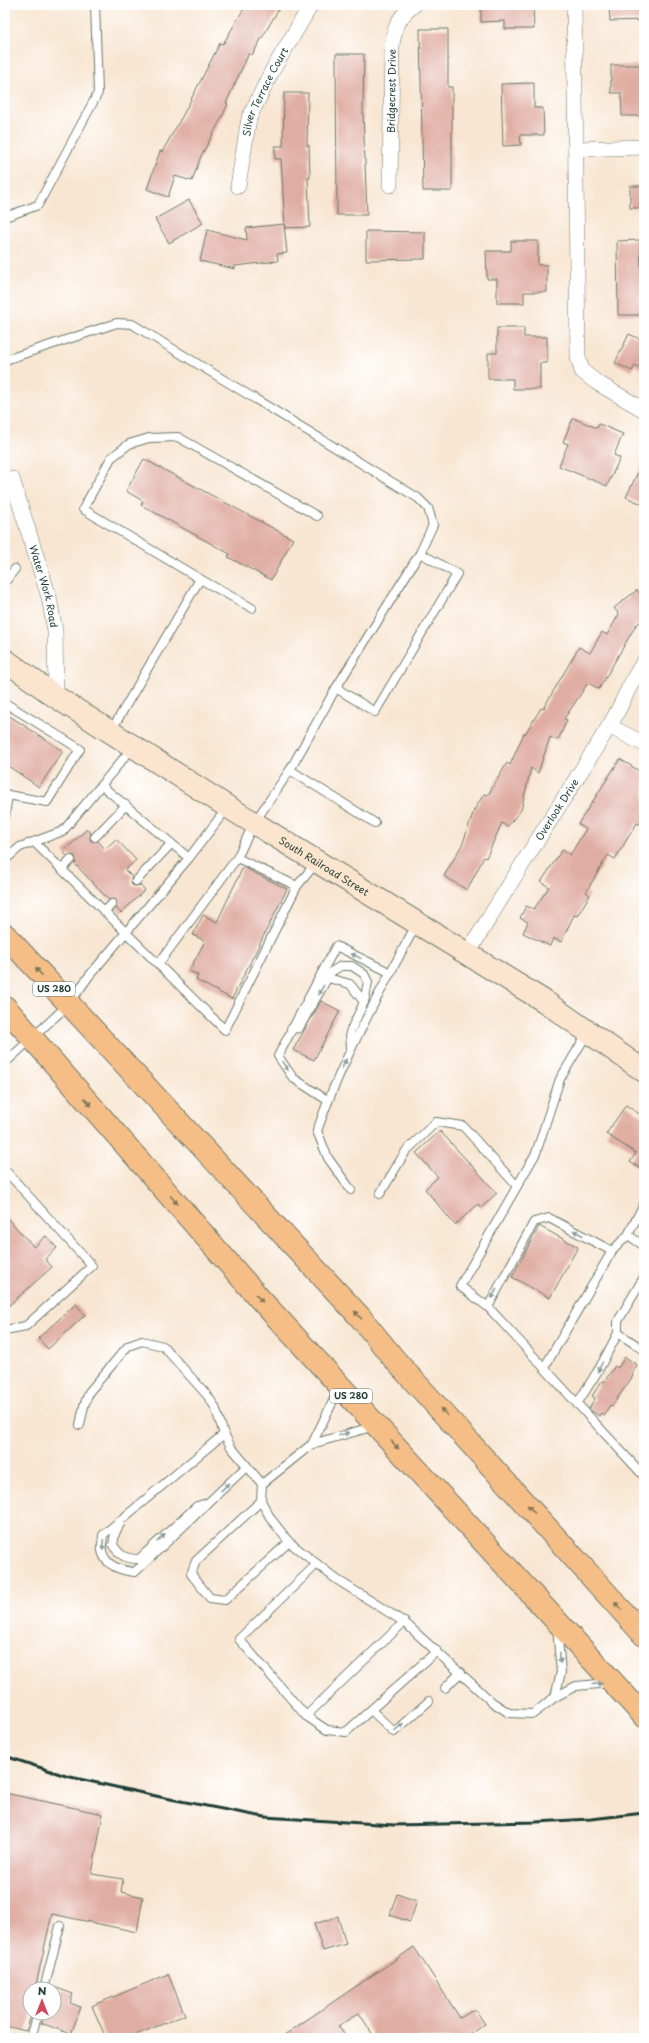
<svg xmlns="http://www.w3.org/2000/svg" width="649" height="2043" viewBox="0 0 649 2043" font-family="'Playpen Sans',sans-serif">
<style>
.building{fill:#e0ada2}
.lines{fill:none;stroke-linecap:round;stroke-linejoin:round}
.lane-casing{stroke:#6b786b;stroke-width:10}
.street-casing{stroke:#6b786b;stroke-width:16}
.secondary-casing{stroke:#6b786b;stroke-width:24}
.highway-casing{stroke:#6b786b;stroke-width:24}
.lane{stroke:#fff;stroke-width:8}
.street{stroke:#fff;stroke-width:15}
.secondary{stroke:#fbe5cf;stroke-width:22}
.highway{stroke:#f6be87;stroke-width:22}
.rail{stroke:#1f3d34;stroke-width:3}
.oneway{fill:#8f9e9a}
.oneway2{fill:#807759}
.labels{text-anchor:middle;stroke-width:3;stroke-linejoin:round;paint-order:stroke}
.shield{fill:#fff;stroke:#627771;stroke-width:1}
.shield-label{font-size:9px;font-weight:bold;fill:#1f3d34}
.street-label{font-size:10px;fill:#1f3d34;stroke:#fff}
</style>
<rect width="100%" height="100%" fill="#fff"/>
<filter id="ink" filterUnits="userSpaceOnUse"><feTurbulence type="fractalNoise" baseFrequency=".025" numOctaves="2"/><feDisplacementMap in="SourceGraphic" scale="8" xChannelSelector="R" yChannelSelector="G"/><feConvolveMatrix kernelMatrix="1 2 1 2 8 2 1 2 1" color-interpolation-filters="sRGB"/></filter>
<filter id="wash" filterUnits="userSpaceOnUse"><feTurbulence type="fractalNoise" baseFrequency=".012" numOctaves="4" result="noise"/><feDisplacementMap in="SourceGraphic" scale="16" xChannelSelector="R" yChannelSelector="G"/><feGaussianBlur stdDeviation="0.9" result="paint"/><feColorMatrix in="noise" values="0 0 0 0 0 0 0 0 0 0 0 0 0 0 0 0 0 1.4 0 .05"/><feComposite in="paint" operator="in"/></filter>
<g filter="url(#wash)">
<rect width="100%" height="100%" fill="#f8e6d2"/>
<g id="blocks">
<g class="building">
<polygon points="246,5 281,5 252,55 249,53 226,103 228,104 220,121 201,156 192,181 175,176 168,197 147,189 160,151 162,152 183,115 220,43 223,44"/>
<polygon points="481,5 533,5 534,29 505,29 505,21 481,22"/>
<polygon points="609,5 644,5 644,20 610,21"/>
<polygon points="420,29 448,29 448,87 452,87 452,191 423,191"/>
<polygon points="336,54 364,54 363,111 367,215 337,215"/>
<polygon points="611,65 644,65 644,116 622,116 621,93 611,93"/>
<polygon points="534,83 534,108 543,108 544,135 520,135 521,145 503,146 501,84"/>
<polygon points="284,93 308,93 307,146 309,145 310,178 308,178 310,227 285,228 281,159 275,159 275,146 283,146"/>
<rect x="630" y="186" width="14" height="22"/>
<polygon points="189,200 203,223 169,243 155,219"/>
<polygon points="284,224 287,253 277,254 278,261 235,266 235,269 200,261 207,230 247,240 246,228"/>
<polygon points="366,231 425,232 425,259 366,260"/>
<polygon points="640,240 641,268 644,268 644,315 618,315 617,241"/>
<polygon points="511,241 538,241 538,265 547,265 547,292 524,292 524,303 497,303 497,279 487,279 486,251 511,251"/>
<polygon points="497,328 524,328 524,337 547,337 547,363 540,363 540,389 513,389 513,379 488,379 488,353 497,353"/>
<polygon points="629,334 644,341 644,370 635,365 632,371 615,363"/>
<polygon points="573,418 597,428 599,424 623,434 614,455 620,458 607,486 559,466 568,444 563,442"/>
<polygon points="144,459 293,539 271,580 228,557 230,554 141,505 143,501 126,491"/>
<polygon points="644,460 644,505 626,497"/>
<polygon points="637,590 644,598 644,619 636,625 599,689 588,683 564,719 567,720 558,740 550,737 538,773 531,768 521,810 507,827 502,823 486,858 484,857 467,890 444,876 463,843 474,810 484,794 488,795 507,763 510,765 524,733 525,734 541,708 543,709 579,647 590,653 602,632 607,635 619,614 614,608"/>
<polygon points="5,713 63,751 39,787 5,764"/>
<polygon points="620,759 644,774 644,826 637,823 615,859 608,855 586,892 590,895 577,916 574,915 561,942 553,938 550,946 523,933 528,922 520,918 526,906 534,909 549,887 541,882 562,850 570,855 586,829 578,824"/>
<polygon points="87,829 91,833 90,838 91,841 98,841 105,849 116,839 136,860 125,870 132,877 131,880 132,885 135,886 140,885 145,890 121,913 116,908 116,900 113,899 109,900 75,864 76,861 75,856 72,855 67,856 63,852"/>
<polygon points="243,867 287,889 232,999 196,980 198,975 189,971 205,941 193,935 203,915 217,922"/>
<polygon points="321,1001 340,1011 314,1060 293,1050"/>
<polygon points="626,1105 644,1117 644,1171 630,1162 636,1153 606,1134"/>
<polygon points="440,1131 497,1193 481,1208 478,1204 455,1225 425,1189 438,1177 416,1153"/>
<polygon points="5,1216 34,1247 46,1236 57,1248 45,1259 52,1267 5,1309"/>
<polygon points="539,1226 578,1247 550,1298 512,1277"/>
<polygon points="76,1304 85,1315 48,1349 38,1338"/>
<polygon points="625,1357 637,1365 632,1374 633,1376 612,1406 610,1405 604,1415 601,1413 599,1416 589,1409 595,1398 592,1396 602,1381 604,1382 615,1366 618,1368"/>
<polygon points="5,1793 103,1814 92,1874 123,1879 121,1892 143,1897 137,1932 52,1914 35,1989 30,1989 30,2013 32,2013 26,2031 5,2026"/>
<polygon points="397,1894 417,1901 410,1922 390,1915"/>
<polygon points="338,1917 346,1944 323,1951 314,1924"/>
<polygon points="414,1947 460,2018 475,2009 485,2024 466,2038 375,2038 359,2013 338,2026 347,2038 280,2038"/>
<polygon points="168,1974 185,2015 128,2038 106,2038 92,2006"/>
<polygon points="54,1987 73,1994 70,2003 81,2007 71,2034 41,2023 43,2013 54,2013"/>
</g>
</g>
</g>
<g filter="url(#ink)">
<use href="#blocks" fill-opacity="0" stroke="#6b786b" stroke-width="1"/>
<g class="lines">
<g class="lane-casing">
<g id="lane">
<polyline points="5,217 38,205 98,93 95,5"/>
<polyline points="5,360 117,323 132,324 418,498 428,508 433,525 420,553 336,688 375,712 457,574 420,553"/>
<polyline points="200,579 83,509 111,458 129,444 149,438 178,437 317,516"/>
<polyline points="5,582 15,569"/>
<polyline points="336,688 290,770 375,823"/>
<polyline points="5,703 80,749 47,802 8,795"/>
<polyline points="111,731 200,579 252,608"/>
<polyline points="101,785 189,858"/>
<polyline points="5,793 8,795 5,816"/>
<polyline points="95,837 126,805"/>
<polyline points="34,842 225,1030 297,886 317,862"/>
<polyline points="237,858 297,886"/>
<polyline points="5,860 20,847 63,831 133,747"/>
<polyline points="62,869 71,860"/>
<polyline points="136,881 171,844"/>
<polyline points="105,911 112,904"/>
<polyline points="159,963 237,858 254,823 290,770"/>
<polyline points="328,978 350,984 364,1002"/>
<polyline points="291,1029 299,1028 331,972 341,966 352,966 364,974 368,982 364,1002 350,1032 351,1048"/>
<polyline points="588,1032 560,1079 536,1153 460,1286 488,1307 644,1476"/>
<polyline points="5,1063 69,1004 89,976 189,858 227,808"/>
<polyline points="327,1100 293,1078 278,1056 336,946 391,973"/>
<polyline points="5,1170 92,1266 26,1326 5,1330"/>
<path d="M351 1190 328 1158 317 1131C342 1058 381 991 417 923"/>
<polyline points="380,1194 406,1151 436,1122 463,1126 517,1186"/>
<polyline points="644,1204 628,1235 644,1246"/>
<polyline points="488,1307 534,1222 549,1218 612,1251"/>
<polyline points="618,1333 644,1350"/>
<polyline points="544,1368 612,1251 628,1235"/>
<polyline points="577,1404 599,1369 618,1333 618,1321 644,1277"/>
<polyline points="80,1425 84,1406 89,1392 128,1346 142,1341 163,1346 207,1395 215,1407 224,1434 231,1447 262,1484"/>
<polyline points="375,1426 312,1444 262,1484 261,1501 271,1519 289,1542 336,1579 404,1622 492,1702 509,1713 533,1714 555,1697 576,1686 610,1683"/>
<path d="M224 1434 103 1535C103 1539 101 1546 102 1551 105 1566 122 1571 135 1572L246 1467"/>
<polyline points="312,1444 340,1387"/>
<polyline points="261,1501 196,1561 191,1574 210,1598 225,1600 289,1542"/>
<path d="M120 1524 115 1533 113 1545C120 1556 126 1559 139 1559L197 1506 207 1503"/>
<polyline points="317,1564 239,1639 306,1716 404,1622"/>
<polyline points="445,1688 461,1672"/>
<polyline points="555,1697 561,1672 557,1628"/>
<polyline points="371,1710 394,1732 429,1701"/>
<polyline points="306,1716 327,1730 346,1732 437,1651"/>
<polyline points="44,1989 60,1926"/>
<polyline points="31,2038 38,2013"/>
</g>
</g>
<g class="street-casing">
<g id="street">
<polyline points="574,5 578,357 582,371 596,382 644,410"/>
<polyline points="576,149 644,147"/>
<path id="s1" d="M390 185 392 44C395 27 399 16 414 5"/>
<path id="s2" d="M238 186 249 118 272 71 311 5"/>
<path id="s3" d="M12 479 49 597 55 631 56 697"/>
<polyline points="609,726 644,744"/>
<path id="s4" d="M467 955C512 878 561 804 608 728 622 707 629 682 644 662"/>
</g>
</g>
<g class="secondary-casing">
<g id="secondary">
<path id="s5" d="M5 660 56 697 228 807 544 1001 644 1071"/>
</g>
</g>
<g class="highway-casing">
<g id="highway">
<polyline points="5,935 360,1317 395,1360 644,1635"/>
<polyline points="5,1007 259,1298 644,1716"/>
</g>
</g>
<use href="#lane" class="lane"/>
<use href="#street" class="street"/>
<use href="#secondary" class="secondary"/>
<use href="#highway" class="highway"/>
<polyline class="rail" points="5,1756 66,1776 165,1798 264,1817 394,1825 536,1822 591,1819 644,1813"/>
</g>
<defs><path id="oneway-solid" d="M-6-.8H1V-3.2L6.5 0L1 3.2V.8H-6Z"/></defs>
<g class="oneway">
<use href="#oneway-solid" transform="translate(356 956) rotate(-154)"/>
<use href="#oneway-solid" transform="translate(321 990) rotate(120)"/>
<use href="#oneway-solid" transform="translate(344 1064) rotate(-65)"/>
<use href="#oneway-solid" transform="translate(285 1066) rotate(57)"/>
<use href="#oneway-solid" transform="translate(578 1233) rotate(-152)"/>
<use href="#oneway-solid" transform="translate(494 1294) rotate(119)"/>
<use href="#oneway-solid" transform="translate(600 1367) rotate(118)"/>
<use href="#oneway-solid" transform="translate(344 1434) rotate(-17)"/>
<use href="#oneway-solid" transform="translate(225 1487) rotate(-43)"/>
<use href="#oneway-solid" transform="translate(161 1538) rotate(-43)"/>
<use href="#oneway-solid" transform="translate(103 1545) rotate(93)"/>
<use href="#oneway-solid" transform="translate(560 1658) rotate(87)"/>
<use href="#oneway-solid" transform="translate(597 1684) rotate(-6)"/>
<use href="#oneway-solid" transform="translate(399 1727) rotate(-41)"/>
</g>
<g class="oneway2">
<use href="#oneway-solid" transform="translate(39 972) rotate(-133)"/>
<use href="#oneway-solid" transform="translate(88 1102) rotate(48)"/>
<use href="#oneway-solid" transform="translate(174 1200) rotate(50)"/>
<use href="#oneway-solid" transform="translate(259 1298) rotate(47)"/>
<use href="#oneway-solid" transform="translate(358 1315) rotate(-132)"/>
<use href="#oneway-solid" transform="translate(444 1412) rotate(-133)"/>
<use href="#oneway-solid" transform="translate(395 1445) rotate(48)"/>
<use href="#oneway-solid" transform="translate(531 1509) rotate(-132)"/>
<use href="#oneway-solid" transform="translate(618 1606) rotate(-132)"/>
</g>
</g>
<g class="labels">
<g class="shield">
<rect x="33" y="982" width="42" height="14" rx="3"/>
<rect x="330" y="1389" width="42" height="14" rx="3"/>
</g>
<g class="shield-label">
<text x="54" y="992">US 280</text>
<text x="351" y="1399">US 280</text>
</g>
<g class="street-label">
<text dy="4" stroke="none"><textPath href="#s1" startOffset="94">Bridgecrest Drive</textPath></text>
<text dy="4" stroke="none"><textPath href="#s2" startOffset="99">Silver Terrace Court</textPath></text>
<text dy="4" stroke="none"><textPath href="#s3" startOffset="112">Water Work Road</textPath></text>
<text dy="4" stroke="none"><textPath href="#s4" startOffset="171">Overlook Drive</textPath></text>
<text dy="4" stroke="none"><textPath href="#s5" startOffset="380">South Railroad Street</textPath></text>
</g>
</g>
<rect width="649" height="2043" fill="none" stroke="#fff" stroke-width="20"/>
<g transform="translate(42 2001)"><circle r="19" fill="#ffffff" stroke="#a5b1ae"/>
<path d="M0-3L7 15L0 10L-7 15Z" fill="#d1495b"/>
<text y="-6" font-size="11" font-weight="bold" text-anchor="middle" fill="#1f3d34">N</text>
</g>
</svg>
